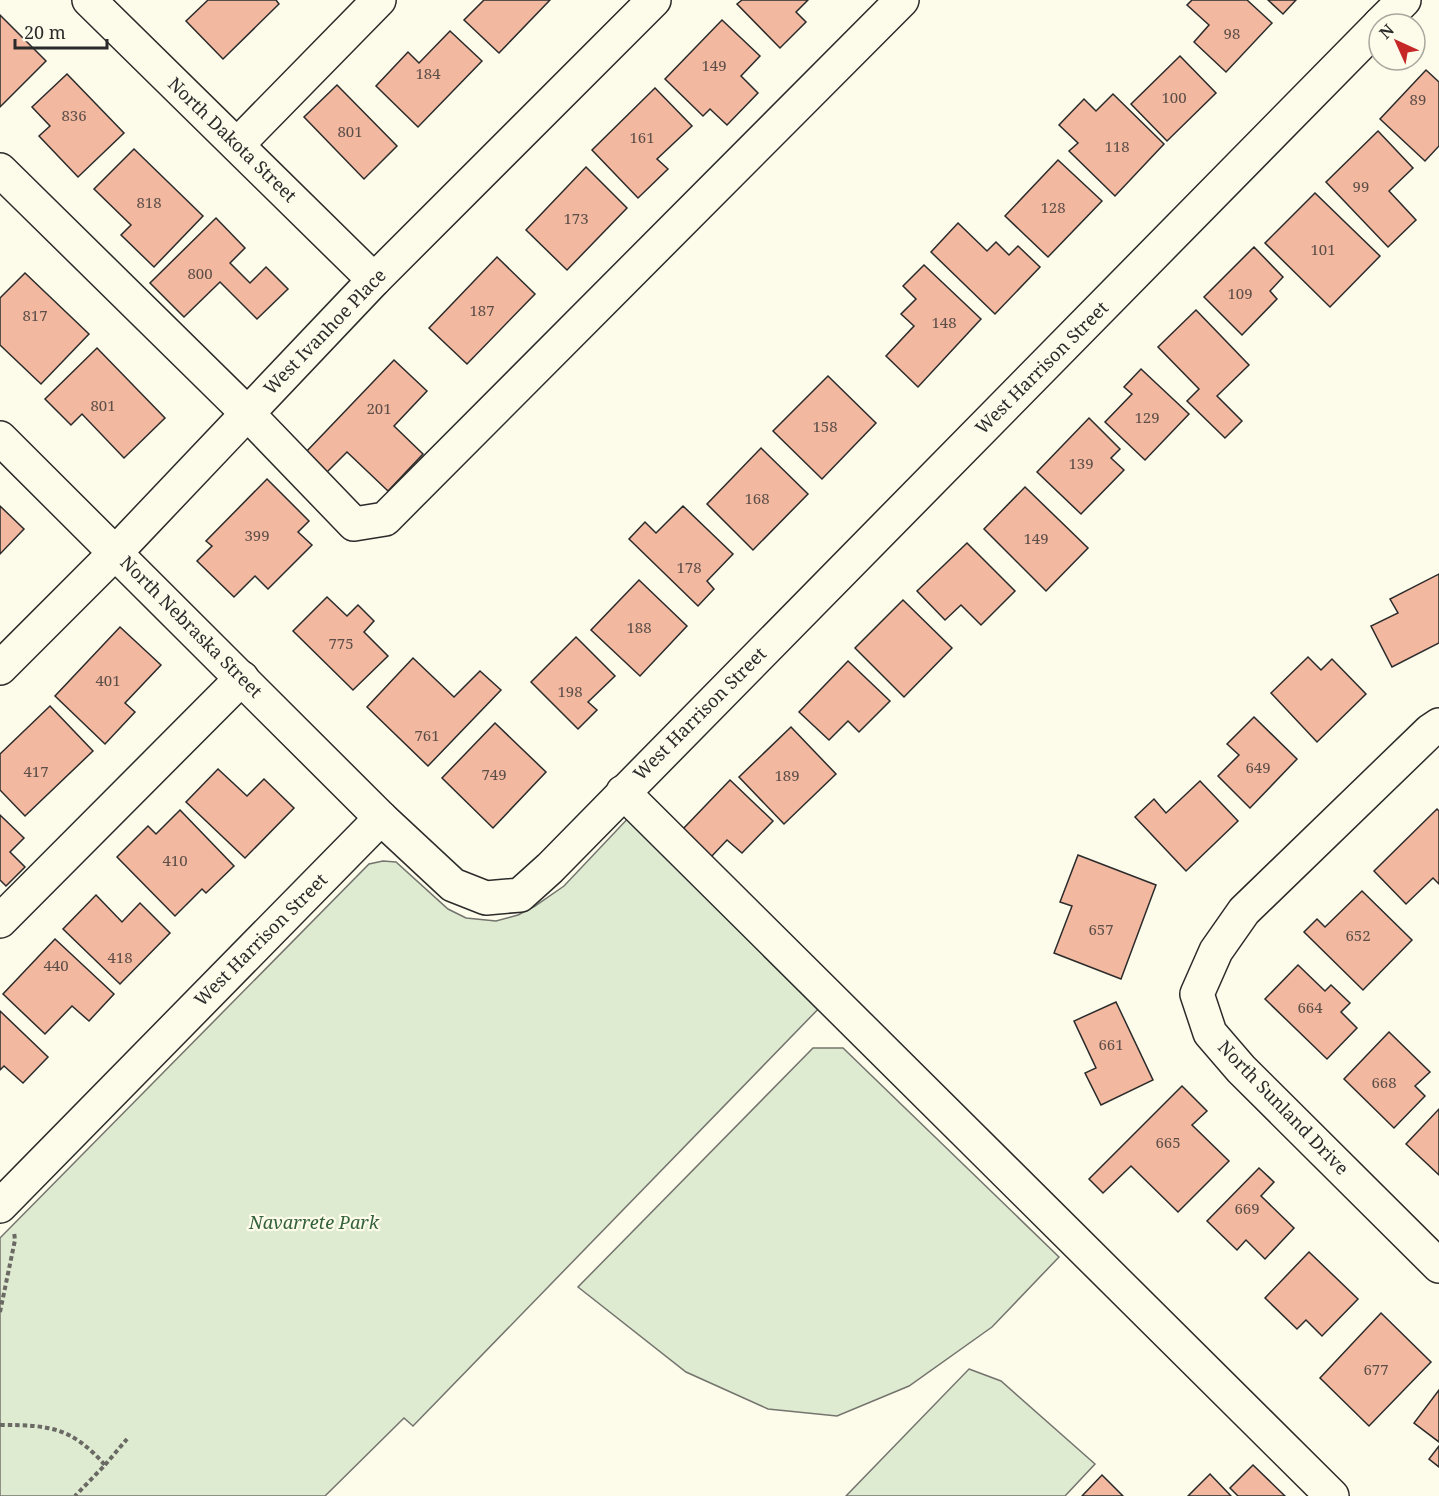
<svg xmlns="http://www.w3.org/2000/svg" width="1439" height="1496" viewBox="0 0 1439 1496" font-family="'Noto Serif',serif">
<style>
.green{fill:#deebd1;stroke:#74746e;stroke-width:1.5}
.building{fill:#f2b8a0;stroke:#2b2b2b;stroke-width:1.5}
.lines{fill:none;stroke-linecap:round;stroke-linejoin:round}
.minor-casing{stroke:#2b2b2b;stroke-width:36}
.path{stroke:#6a6964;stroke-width:4;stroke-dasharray:4.5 3;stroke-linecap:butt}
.minor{stroke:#fdfbea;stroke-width:33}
.labels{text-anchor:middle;stroke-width:4.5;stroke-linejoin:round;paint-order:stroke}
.number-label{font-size:15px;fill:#5d4e48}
.street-label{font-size:18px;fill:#2b2b2b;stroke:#fdfbea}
.park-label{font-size:18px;font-style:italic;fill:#34623c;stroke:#fdfbea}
</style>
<rect width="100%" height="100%" fill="#fdfbea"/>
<g class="green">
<polygon points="634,812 826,1001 413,1426 404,1418 325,1496 0,1496 0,1238 369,864 383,861 396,862 448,909 466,918 496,921 518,915 535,906 564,886"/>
<polygon points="813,1048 843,1048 1059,1257 992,1327 909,1386 837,1416 768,1409 686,1372 578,1287"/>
<polygon points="969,1369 1001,1381 1095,1464 1065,1496 846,1496"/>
</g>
<g class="building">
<polygon points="208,0 276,0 279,4 223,59 186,21"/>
<polygon points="484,0 550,0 499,53 464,20"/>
<polygon points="742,0 808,0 796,12 806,22 780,48 737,4"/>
<polygon points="1192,0 1247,0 1272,23 1226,72 1194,42 1209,25 1187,5"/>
<polygon points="1268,0 1296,0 1283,14"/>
<polygon points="0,15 46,61 0,107"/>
<polygon points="722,20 760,56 741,76 758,93 727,125 710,109 703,116 665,79"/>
<polygon points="450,31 482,61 418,127 376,86 408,52 419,63"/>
<polygon points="1180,56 1216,93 1167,141 1131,104"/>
<polygon points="1426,70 1439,82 1439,146 1425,161 1380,119"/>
<polygon points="67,74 124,133 78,177 39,136 50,126 32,107"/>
<polygon points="337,85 397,146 364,179 304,117"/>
<polygon points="655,88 692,126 657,159 668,169 638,198 592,150"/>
<polygon points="1113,94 1164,144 1115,196 1069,151 1078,143 1059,125 1084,99 1096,111"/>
<polygon points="1378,131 1413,168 1389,191 1416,220 1388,247 1326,182"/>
<polygon points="134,149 203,216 154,267 121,235 131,225 94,189"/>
<polygon points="1058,160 1102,201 1048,257 1005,216"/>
<polygon points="586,167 627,208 567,270 526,230"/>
<polygon points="1315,193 1380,256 1330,307 1265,243"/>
<polygon points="216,218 245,248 230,263 250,283 266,267 288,289 257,319 220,282 184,317 150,283"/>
<polygon points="958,223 987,251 996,242 1009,255 1018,246 1040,267 995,314 931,252"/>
<polygon points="1254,247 1283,277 1270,291 1277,299 1242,335 1204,297"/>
<polygon points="497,257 535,294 467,364 429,328"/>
<polygon points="924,265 981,319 918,387 886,356 914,326 901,314 916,299 903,286"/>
<polygon points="25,273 89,334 41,384 0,345 0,298"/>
<polygon points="1196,310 1249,365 1217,396 1242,421 1225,438 1187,401 1199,389 1158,347"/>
<polygon points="97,348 165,418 124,458 82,414 71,425 45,399"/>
<polygon points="394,360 427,391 394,426 423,454 388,491 347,452 327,472 306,452"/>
<polygon points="1141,369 1189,414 1145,460 1105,422 1132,394 1124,387"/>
<polygon points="828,376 876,423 822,479 773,431"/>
<polygon points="1089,418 1120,449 1111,458 1124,470 1081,514 1037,472"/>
<polygon points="761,448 808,494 753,550 707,504"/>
<polygon points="267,479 309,521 298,532 312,545 268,589 255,576 234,597 197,561 212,546 206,541"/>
<polygon points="1025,487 1088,548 1046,591 984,529"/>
<polygon points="0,506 24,529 0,554"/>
<polygon points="683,506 733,554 707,581 714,589 698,606 629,539 645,522 656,533"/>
<polygon points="967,543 1015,591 981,625 961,605 945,620 917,591"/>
<polygon points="1439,574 1439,643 1392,667 1371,626 1398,613 1390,599"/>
<polygon points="639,580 687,626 640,676 591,630"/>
<polygon points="327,597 347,616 358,605 374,621 364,632 388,656 353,690 293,631"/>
<polygon points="903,600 952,648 904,697 855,648"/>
<polygon points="120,627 161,665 125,703 135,712 105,744 55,696"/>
<polygon points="576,637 615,676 588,702 597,710 578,729 531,682"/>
<polygon points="1308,657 1321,670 1332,659 1366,694 1317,742 1271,693"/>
<polygon points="413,658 454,697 480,671 501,690 428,766 367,707"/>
<polygon points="848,661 890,701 859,732 848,721 829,740 799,712"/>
<polygon points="50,706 93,751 25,816 0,790 0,754"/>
<polygon points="1254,717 1297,759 1250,808 1218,776 1239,755 1227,744"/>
<polygon points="495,723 546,772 493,828 442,778"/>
<polygon points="791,727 836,774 784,824 739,777"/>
<polygon points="218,769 247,796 264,779 294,808 245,858 186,802"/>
<polygon points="730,780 773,821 742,853 727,840 711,857 682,830"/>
<polygon points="1200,781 1238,821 1186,871 1135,817 1154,799 1166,813"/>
<polygon points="1437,809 1439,811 1439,884 1433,878 1406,904 1374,871"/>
<polygon points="180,810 234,866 206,893 202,889 175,916 117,857 148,826 156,834"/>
<polygon points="0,815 24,838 10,852 25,867 6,886 0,880"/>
<polygon points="1078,855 1156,885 1121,979 1054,953 1072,906 1060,902"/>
<polygon points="1362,891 1412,940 1363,990 1304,932 1317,919 1325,927"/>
<polygon points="96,895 122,922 140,903 170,933 120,984 63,929"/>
<polygon points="55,939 114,994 89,1021 72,1006 45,1034 3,994"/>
<polygon points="1298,965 1325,991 1331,985 1350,1003 1341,1012 1357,1028 1327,1059 1265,999"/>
<polygon points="1116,1002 1153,1080 1101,1105 1085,1073 1096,1068 1074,1021"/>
<polygon points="0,1011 48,1057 23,1083 4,1066 0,1070"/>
<polygon points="1389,1032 1430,1072 1415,1086 1425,1096 1394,1128 1344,1079"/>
<polygon points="1182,1086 1207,1111 1192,1125 1229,1161 1178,1212 1131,1166 1103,1193 1089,1179"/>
<polygon points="1439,1109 1439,1175 1406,1144"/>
<polygon points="1259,1168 1274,1182 1261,1196 1294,1228 1265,1259 1246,1240 1237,1250 1207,1221"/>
<polygon points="1309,1252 1358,1299 1322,1336 1306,1320 1297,1329 1265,1298"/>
<polygon points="1381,1313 1431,1362 1369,1426 1320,1378"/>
<polygon points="1439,1390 1439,1442 1414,1423"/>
<polygon points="1439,1446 1439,1467 1429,1459"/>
<polygon points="1253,1465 1285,1496 1238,1496 1230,1488"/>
<polygon points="1210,1474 1231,1496 1188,1496"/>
<polygon points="1102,1475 1123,1496 1082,1496"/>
</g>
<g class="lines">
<g class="minor-casing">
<g id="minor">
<polyline points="89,0 374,280"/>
<polyline points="1380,24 1404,0"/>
<polyline points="237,145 379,0"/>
<polyline points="0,170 247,413 354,524 385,519 902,0"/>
<polyline points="0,438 381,818 453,885 486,898 520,895 550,868 1379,25"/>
<polyline points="0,668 116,552 374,280 654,0"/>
<polyline points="1439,725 1430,731 1244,911 1216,951 1197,994 1210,1033 1241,1069 1439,1266"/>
<polyline points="623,792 1332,1496"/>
<polyline points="0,921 242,678"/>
<polyline points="0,1206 381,818"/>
</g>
</g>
<g class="path">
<polyline points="0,1312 15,1240 14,1232"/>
<path d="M0 1425C50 1425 71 1427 105 1465L75 1496"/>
<polyline points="105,1465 127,1439"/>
</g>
<use href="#minor" class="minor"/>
</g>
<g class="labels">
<g class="number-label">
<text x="1232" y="39">98</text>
<text x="714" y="71">149</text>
<text x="428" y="79">184</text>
<text x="1174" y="103">100</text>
<text x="1418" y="105">89</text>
<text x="74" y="121">836</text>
<text x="350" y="137">801</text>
<text x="642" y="143">161</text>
<text x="1117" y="152">118</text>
<text x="1361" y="192">99</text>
<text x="149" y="208">818</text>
<text x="1053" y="213">128</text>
<text x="576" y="224">173</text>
<text x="1323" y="255">101</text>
<text x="200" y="279">800</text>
<text x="1240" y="299">109</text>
<text x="482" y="316">187</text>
<text x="35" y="321">817</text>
<text x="944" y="328">148</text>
<text x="103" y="411">801</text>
<text x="379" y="414">201</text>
<text x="1147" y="423">129</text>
<text x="825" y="432">158</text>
<text x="1081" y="469">139</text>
<text x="757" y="504">168</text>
<text x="257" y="541">399</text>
<text x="1036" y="544">149</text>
<text x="689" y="573">178</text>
<text x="639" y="633">188</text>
<text x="341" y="649">775</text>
<text x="108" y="686">401</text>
<text x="570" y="697">198</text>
<text x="427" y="741">761</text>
<text x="1258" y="773">649</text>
<text x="36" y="777">417</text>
<text x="494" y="780">749</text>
<text x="787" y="781">189</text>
<text x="175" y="866">410</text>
<text x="1101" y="935">657</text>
<text x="1358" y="941">652</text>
<text x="120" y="963">418</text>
<text x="56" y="971">440</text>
<text x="1310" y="1013">664</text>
<text x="1111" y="1050">661</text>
<text x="1384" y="1088">668</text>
<text x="1168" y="1148">665</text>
<text x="1247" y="1214">669</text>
<text x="1376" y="1375">677</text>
</g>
<g class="street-label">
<text transform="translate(232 140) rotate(44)" y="6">North Dakota Street</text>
<text transform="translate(325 332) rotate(-46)" y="6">West Ivanhoe Place</text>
<text transform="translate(1042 368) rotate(-45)" y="6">West Harrison Street</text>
<text transform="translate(191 627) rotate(45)" y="6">North Nebraska Street</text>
<text transform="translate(700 714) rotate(-45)" y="6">West Harrison Street</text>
<text transform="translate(261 940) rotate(-45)" y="6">West Harrison Street</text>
<text transform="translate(1283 1108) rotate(46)" y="6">North Sunland Drive</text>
</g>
<g class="park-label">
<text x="314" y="1229">Navarrete Park</text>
</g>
</g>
<g transform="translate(1397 42) rotate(315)"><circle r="28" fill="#fdfbea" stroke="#a9a89e" stroke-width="1.5"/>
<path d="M0-4.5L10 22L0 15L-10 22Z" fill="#c62828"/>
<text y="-9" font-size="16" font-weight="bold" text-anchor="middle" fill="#2b2b2b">N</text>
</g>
<path d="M15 39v9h92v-9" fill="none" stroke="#2b2b2b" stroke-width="3"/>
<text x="24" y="39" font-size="18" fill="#2b2b2b" stroke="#fdfbea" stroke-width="4.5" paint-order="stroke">20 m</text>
</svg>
